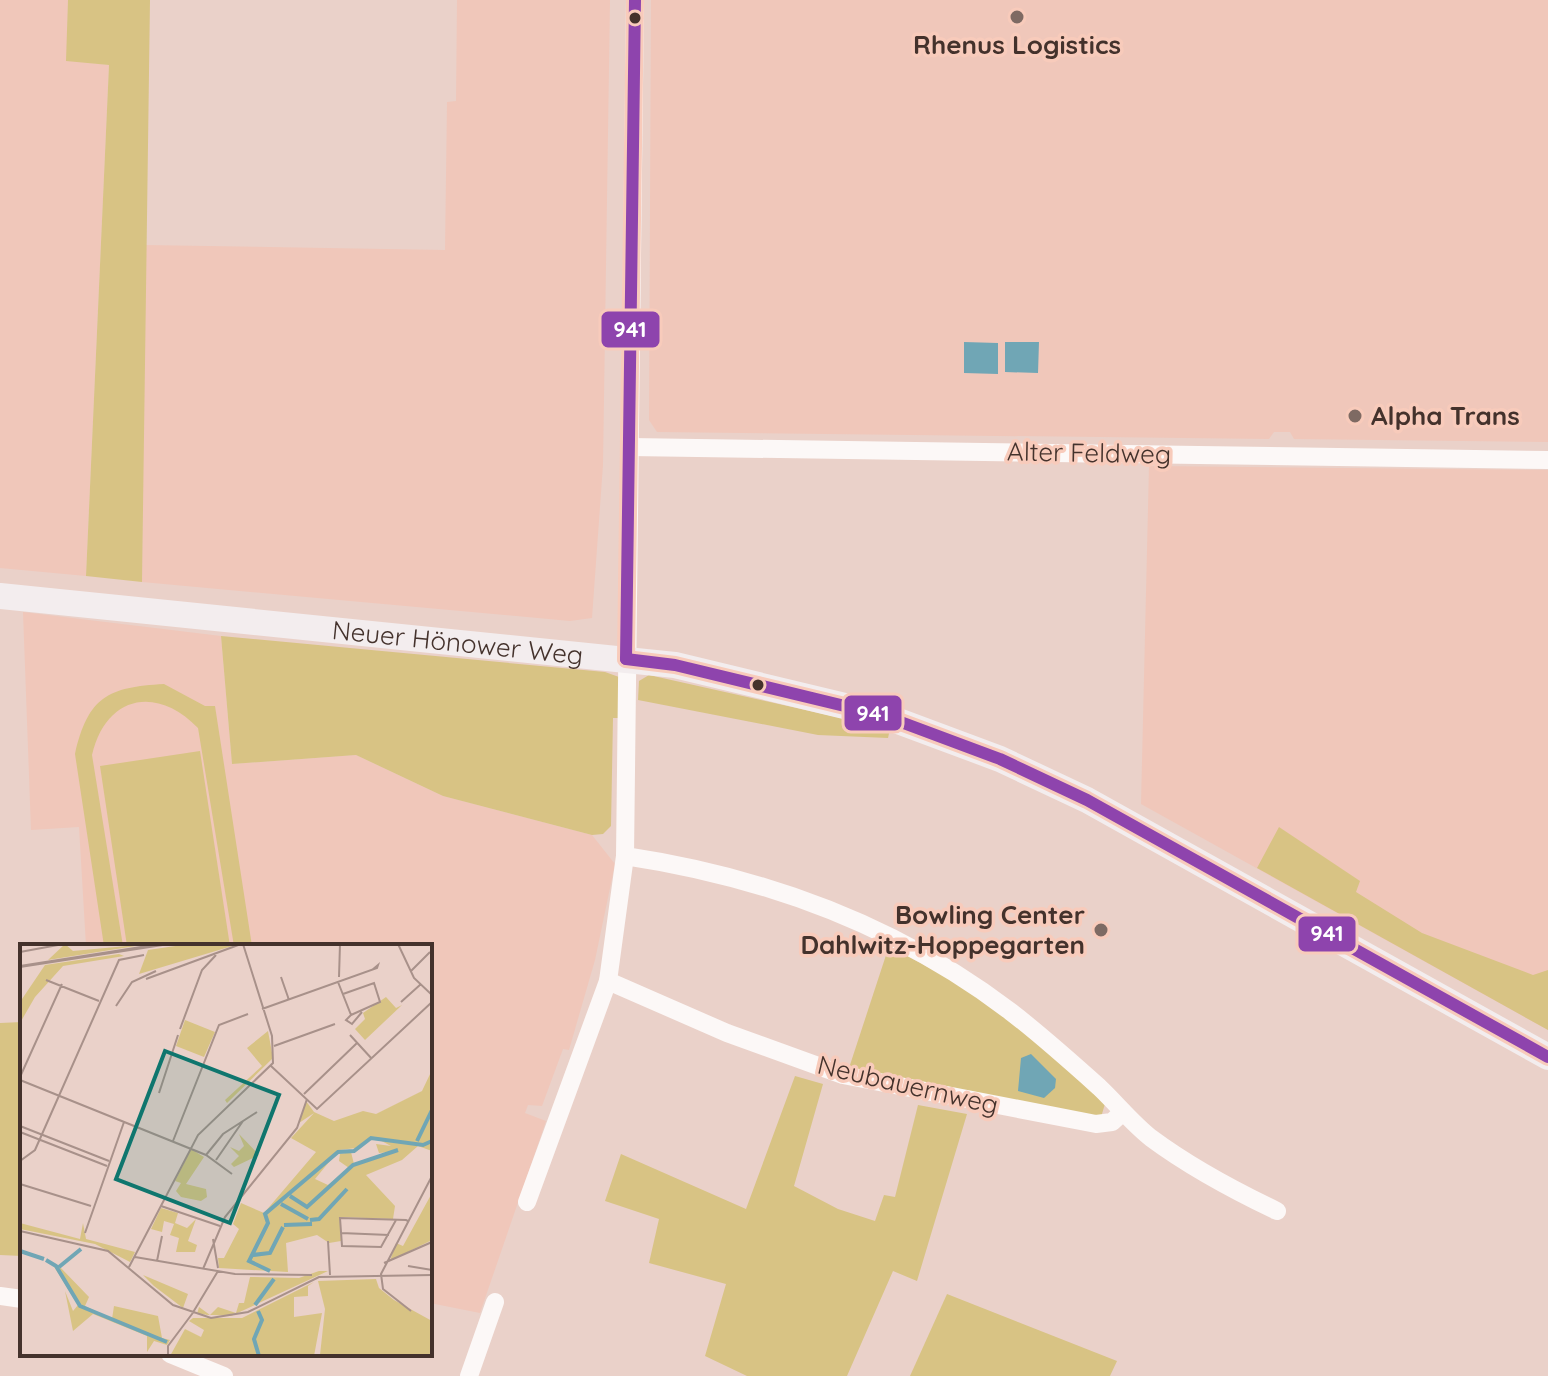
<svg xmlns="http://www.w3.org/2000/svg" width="1548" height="1376" viewBox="0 0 1548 1376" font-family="Quicksand,sans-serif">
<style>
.built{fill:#f0c7ba}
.green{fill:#d8c384}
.water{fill:#70a6b5}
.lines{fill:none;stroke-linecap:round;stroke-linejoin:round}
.minor{stroke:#fcf8f7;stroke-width:18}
.secondary{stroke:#f3edee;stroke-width:26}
.bus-1-casing{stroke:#f8cbbb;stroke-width:18}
.bus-1{stroke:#8e44ad;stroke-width:12}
.poi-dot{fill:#7e6a63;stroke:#f8cbbb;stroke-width:3}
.bus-dot{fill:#44322c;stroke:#f8cbbb;stroke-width:3}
.labels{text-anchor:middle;stroke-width:7;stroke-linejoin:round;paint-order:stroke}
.poi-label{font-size:26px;font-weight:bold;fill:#44322c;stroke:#f8cbbb}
.street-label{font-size:26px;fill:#44322c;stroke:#f8cbbb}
.inset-river{fill:none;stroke:#70a6b5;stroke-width:4}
.inset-road{fill:none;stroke:#a8918a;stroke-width:2}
.view{fill:#0f766e;fill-opacity:0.15;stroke:#0f766e;stroke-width:4}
.inset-edge{fill:none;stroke:#44322c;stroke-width:4}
.line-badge{stroke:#f8cbbb;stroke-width:3}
.badge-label{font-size:22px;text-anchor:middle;font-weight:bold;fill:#fff}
</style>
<rect width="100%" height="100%" fill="#ead1c9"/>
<g class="built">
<polygon points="0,0 68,0 67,60 109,65 86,576 0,568"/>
<polygon points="457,0 610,0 603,465 592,618 570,621 142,582 144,245 445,250 447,102 456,101"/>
<polygon points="651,0 1548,0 1548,442 1294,439 1290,432 1274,432 1269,439 657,432 649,420"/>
<polygon points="1149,466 1548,470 1548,1030 1141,804"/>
<polygon points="23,612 221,636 232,764 356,755 443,796 592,835 615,864 595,960 569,1050 563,1049 542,1106 528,1105 525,1113 546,1121 480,1313 430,1303 430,946 86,946 79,827 31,830"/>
</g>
<g class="green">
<polygon points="68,0 150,0 142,582 86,576 109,65 66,61"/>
<polygon points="221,636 605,672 619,677 620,718 613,718 611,826 603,834 592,835 443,796 356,755 232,764"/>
<polygon points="649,675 890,729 888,738 818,735 638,700 639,681"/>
<path d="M164 684 205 706H215L252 946H234L198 728C157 685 106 695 92 755L123 946H104L75 754C88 697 108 687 164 684Z"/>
<polygon points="200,751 230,946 127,946 100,766"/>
<polygon points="1279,827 1360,881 1356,892 1422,933 1533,975 1548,970 1548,1030 1257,868"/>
<polygon points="889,946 959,984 1014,1021 1105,1104 1101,1117 849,1068"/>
<polygon points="22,1022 22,1256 0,1255 0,1023"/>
<polygon points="795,1076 823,1084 794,1186 838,1209 875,1221 884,1195 895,1197 918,1105 967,1114 917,1281 893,1271 847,1376 747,1376 705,1356 726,1284 649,1263 659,1219 605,1201 621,1154 746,1209"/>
<polygon points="947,1294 1117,1361 1110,1376 910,1376"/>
</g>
<g class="water">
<polygon points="964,342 998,343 998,374 964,373"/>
<polygon points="1005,342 1039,342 1038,373 1005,372"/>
<polygon points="1031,1054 1056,1079 1055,1088 1044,1098 1018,1091 1021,1058"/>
</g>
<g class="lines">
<g class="minor">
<polyline points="630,447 1548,460"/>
<path d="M625 856C765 877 897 925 1011 1012 1041 1035 1070 1061 1099 1087 1116 1103 1132 1123 1151 1138 1190 1167 1233 1190 1277 1211"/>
<polyline points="608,981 727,1033 843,1075 1096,1124 1112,1122 1123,1112"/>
<polyline points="527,1202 608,981 625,856 635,0"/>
<polyline points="0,1296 22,1299"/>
<polyline points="170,1354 224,1376"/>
<polyline points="469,1376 495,1302"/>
</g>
<path class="secondary" id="s1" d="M0 596 675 665 882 715 1000 759 1087 800 1548 1057"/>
<g class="bus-1-casing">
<g id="bus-1">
<polyline points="626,659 675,665 882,715 1000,759 1087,800 1548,1057"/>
<polyline points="626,659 635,0"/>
</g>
</g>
<use href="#bus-1" class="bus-1"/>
</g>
<g class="poi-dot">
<circle cx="1017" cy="17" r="8"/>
<circle cx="1355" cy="416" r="8"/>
<circle cx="1101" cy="930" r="8"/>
</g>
<g class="bus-dot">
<circle cx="635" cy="18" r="7"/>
<circle cx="758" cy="685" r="7"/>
</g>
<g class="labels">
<g class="poi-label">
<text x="1017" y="54">Rhenus Logistics</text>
<text x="1371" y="425" text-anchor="start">Alpha Trans</text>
<text x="1085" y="924" text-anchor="end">Bowling Center<tspan x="1085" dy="30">Dahlwitz-Hoppegarten</tspan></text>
</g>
<g class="street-label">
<text transform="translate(1089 453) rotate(1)" y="9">Alter Feldweg</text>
<text dy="9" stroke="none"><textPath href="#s1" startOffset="460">Neuer Hönower Weg</textPath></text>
<text transform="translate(908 1085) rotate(13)" y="9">Neubauernweg</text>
</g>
</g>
<g transform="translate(20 944)">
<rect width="412" height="412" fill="#ead1c9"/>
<path d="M45 0 53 7 128 0 28 16ZM169 0H219L119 30 128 6ZM99 10 104 12 43 22 15 53 0 79V58L25 21ZM366 53 376 64 382 61 345 96 335 85 345 75 343 69ZM165 76 195 88 184 113 156 102ZM248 87 253 114 207 159 205 156 242 122 227 104ZM412 126V207L398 202 382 216 346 231 375 262 373 275 320 273 321 297 309 299 297 291 266 299 268 328 199 324 198 314H204L219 285 213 280 221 259 244 269 296 208 271 194 294 169 279 179 286 157 294 168 314 177 343 167 356 170 402 147ZM354 193 371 202 356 200 359 209 370 208 334 220 331 208 320 210 319 217 329 224 308 241 295 235 319 206 336 204ZM219 190 239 211 214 223 211 220 219 212 210 203 219 207 224 202ZM171 205 184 213 166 240 186 245 187 253 181 257 161 253 156 247 161 239 155 237ZM412 249V296L370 317 376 299 383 302ZM141 264 158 269 155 279 167 284 176 275 168 297 177 301 175 308H156L159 294 150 291 154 280 144 277 142 288 131 285ZM0 279 60 295 63 279 66 295 115 308 110 318 75 300 0 285ZM33 321 39 322 69 353 65 362 92 375 94 362 138 372 142 394 150 396 147 401 134 397 127 408V392L73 370 53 387 45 347 53 367 58 361ZM299 327H308L211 372 177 370 179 363 190 371 198 363 216 369 219 359H224L230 333 279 334ZM123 331 168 350 163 364 134 342ZM356 335 359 344 374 356 412 377V411H300L305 365 298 337ZM294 338 288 342V352L274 353V373L302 369 294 412H150L165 385 181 393 184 386 169 377 173 374H222Z" fill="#d8c384" fill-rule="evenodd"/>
<path class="inset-river" d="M397 197 412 166M270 252 287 263 333 221 378 206M261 260 288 275M290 276 299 275 327 245M264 281 292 280M0 307 24 315M233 311 250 309 263 283M26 316 36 322 60 362 147 398M39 323 61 305M250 327 229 317 248 279 245 270 318 208 334 207 351 194 403 201 412 197M235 361 254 335M238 367 242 376 234 395 239 412"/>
<path class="inset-road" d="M378 0 394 34 412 51M0 8 38 1M0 22 140 0M0 23 149 0M391 27 410 8M261 33 269 56M319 33 320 0M126 35 221 0M26 36 79 57M318 38 331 71 326 76 332 80 342 68M323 50 354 39 360 58 331 71M381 58 401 40M96 62 112 38 136 27M242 65 357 24 358 21 352 26M160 85 182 26 196 11M330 91 352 115M254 102 315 80M251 122 297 165 412 58M0 133 42 40M0 136 186 211 212 230M139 149 158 91M284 150 337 99M0 182 89 217M0 188 87 222M153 197 199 81 228 70M186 211 203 190 237 168M196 216 223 177M0 217 15 206 99 16 124 11M0 240 71 262M141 262 200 282M376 276 361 303 322 302 320 274 386 276 388 277M0 287 88 307 153 361 191 374 228 368 299 333 412 331M65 289 104 178M321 289 369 291M193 295 198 324M308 297 310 331M115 313 215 330 292 331M137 317 142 292M364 319 412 298M388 322 412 326M109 323 178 191 253 119 252 92 223 0M183 325 205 273 277 184 287 155M391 367 363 345 361 330 412 232M172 370 198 327M148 412V402L172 370"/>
<path class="view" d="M145 107 259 151 210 279 96 235Z"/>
<rect width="412" height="412" class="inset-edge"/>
</g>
<g class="line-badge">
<rect x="600" y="310" width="61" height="39" rx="8" fill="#8e44ad"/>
<rect x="843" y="694" width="60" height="38" rx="8" fill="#8e44ad"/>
<rect x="1297" y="915" width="60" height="38" rx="8" fill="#8e44ad"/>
</g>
<g class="badge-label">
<text x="630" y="337">941</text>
<text x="873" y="721">941</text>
<text x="1327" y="941">941</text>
</g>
</svg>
